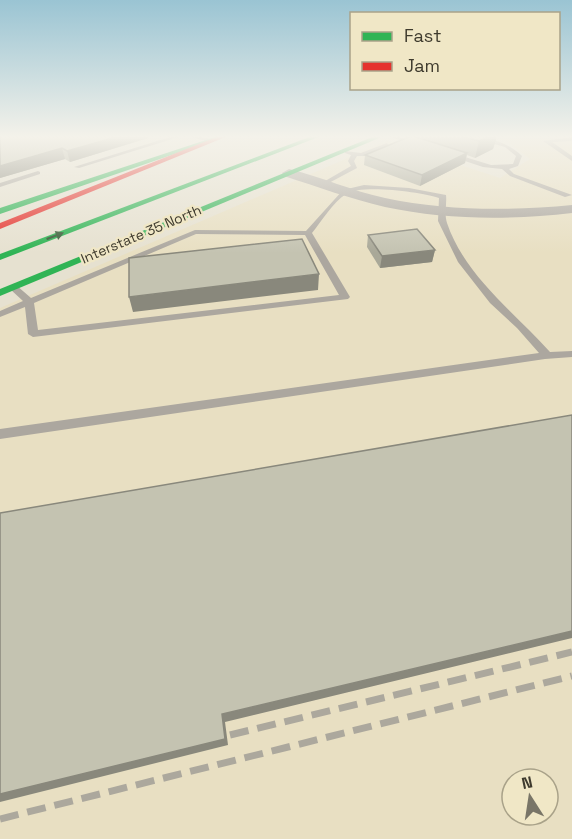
<svg xmlns="http://www.w3.org/2000/svg" width="572" height="839" viewBox="0 0 572 839" font-family="'Space Grotesk',sans-serif">
<style>
.built{fill:#e8dfc2;fill-rule:evenodd}
.lines{fill:none;stroke-linecap:round;stroke-linejoin:round}
.lane{fill:#aca79f;fill-rule:evenodd}
.street{fill:#aca79f;fill-rule:evenodd}
.fast{fill:#30b455;fill-rule:evenodd}
.jam{fill:#e5322d;fill-rule:evenodd}
.rail{stroke:#aca89d;stroke-width:7;stroke-dasharray:19 9;stroke-linecap:butt}
.wall{fill:#a9a898}
.shaded-wall{fill:#89887c}
.building{fill:#c4c3b1;stroke:#89887c;stroke-width:1.5}
.oneway{fill:#3a5f3a}
.labels{text-anchor:middle;stroke-width:4.5;stroke-linejoin:round;paint-order:stroke}
.far-street-label{font-size:14px;fill:#3f3b2e;stroke:#f0e7c6}
</style>
<rect width="100%" height="100%" fill="#e6e1d0"/>
<path class="built" d="M491 136H572V839H0V308L387 141 500 178 530 159 505 140ZM512 779H548V815H512Z"/>
<g class="lines">
<g class="lane">
<polygon points="173,136 182,136 79,168 74,167"/>
<polygon points="185,136 198,136 215,140 212,142"/>
<polygon points="388,136 397,136 418,144 413,145"/>
<path d="M466 136C486 136 508 142 522 156L518 166 509 169 514 174 572 195 565 197 510 176 502 169 483 167 450 156 449 155 452 153 491 165 513 164 516 156 505 147Z"/>
<polygon points="572,137 572,141 552,142 572,156 572,161 543,141"/>
<polygon points="387,143 389,146 364,156 357,156 354,161 357,168 325,185 320,184 351,166 348,161 351,155 345,153 345,151 361,153"/>
<polygon points="38,171 40,172 40,174 0,187 0,183"/>
<path d="M364 185 409 188 446 195C447 204 444 214 447 223 465 276 514 312 550 352L572 351V357L545 359 0 439V429L539 353 517 328 490 303 458 262 438 221 439 198C422 192 361 184 346 194 332 203 322 221 312 233L350 297 348 299 33 337 28 334 25 307 0 317V311L23 301 10 289V285H16L31 298 195 230 306 231 343 190ZM196 234 305 235 339 295 38 330 34 303Z"/>
</g>
<path class="street" d="M289 169C322 177 352 191 385 198 446 211 510 211 572 205V213C510 220 446 220 385 207 351 199 318 187 284 176L282 173Z"/>
<g class="fast">
<polygon points="218,136 227,136 0,214 0,208"/>
<polygon points="312,136 321,136 0,260 0,254"/>
<polygon points="375,136 384,136 0,296 0,289"/>
</g>
<polygon class="jam" points="219,136 228,136 0,229 0,223"/>
<g class="rail">
<polyline points="230,735 572,652"/>
<polyline points="0,819 572,676"/>
</g>
</g>
<g class="wall">
<polygon points="0,136 148,138 70,162 65,159 0,178"/>
<polygon points="421,136 497,136 493,149 475,158 467,155 465,163 420,186 364,165 365,155 421,138"/>
<polygon points="368,235 435,250 432,262 380,268 367,247"/>
</g>
<g class="shaded-wall">
<polygon points="120,136 147,136 148,138 70,162 67,151"/>
<polygon points="491,136 497,136 493,149 475,158 479,141"/>
<polygon points="62,148 65,159 0,178 0,166"/>
<polygon points="467,153 465,163 420,186 422,175"/>
<polygon points="435,250 432,262 380,268 382,256"/>
<polygon points="319,274 318,290 133,312 129,297"/>
<polygon points="572,631 572,638 225,722 228,745 0,802 0,794 222,714"/>
</g>
<g class="building">
<polygon points="0,136 120,136 67,151 62,148 0,166"/>
<polygon points="411,136 413,136 467,153 422,175 365,155"/>
<polygon points="460,136 491,136 479,141"/>
<polygon points="417,229 435,250 382,256 368,235"/>
<polygon points="302,239 319,274 129,297 129,258"/>
<polygon points="572,415 572,631 222,714 225,739 0,794 0,513"/>
</g>
<defs><path id="oneway-solid" d="M-6-.8H1V-3.2L6.5 0L1 3.2V.8H-6Z" transform="scale(1.5)"/></defs>
<use class="oneway" href="#oneway-solid" transform="translate(55 236) rotate(-21)"/>
<linearGradient id="sky" x2="0" y2="1"><stop stop-color="#9ac4d3"/><stop offset="0.54" stop-color="#f4f2ea"/><stop offset="1" stop-color="#f4f2ea" stop-opacity="0"/></linearGradient>
<rect width="572" height="253" fill="url(#sky)"/>
<g class="labels">
<g class="far-street-label">
<text transform="translate(141 234) rotate(-23)" y="5">Interstate 35 North</text>
</g>
</g>
<rect x="350" y="12" width="210" height="78" fill="#f0e7c6" stroke="#a9a289" stroke-width="1.5"/>
<rect x="362" y="32" width="30" height="9" fill="#30b455" stroke="#a9a289" stroke-width="1.5"/>
<text x="404" y="42" font-size="18" fill="#3f3b2e">Fast</text>
<rect x="362" y="62" width="30" height="9" fill="#e5322d" stroke="#a9a289" stroke-width="1.5"/>
<text x="404" y="72" font-size="18" fill="#3f3b2e">Jam</text>
<g transform="translate(530 797) rotate(348)"><circle r="28" fill="#f0e7c6" stroke="#a9a289" stroke-width="1.5"/>
<path d="M0-4.5L10 22L0 15L-10 22Z" fill="#797567"/>
<text y="-9" font-size="16" font-weight="bold" text-anchor="middle" fill="#3f3b2e">N</text>
</g>
</svg>
